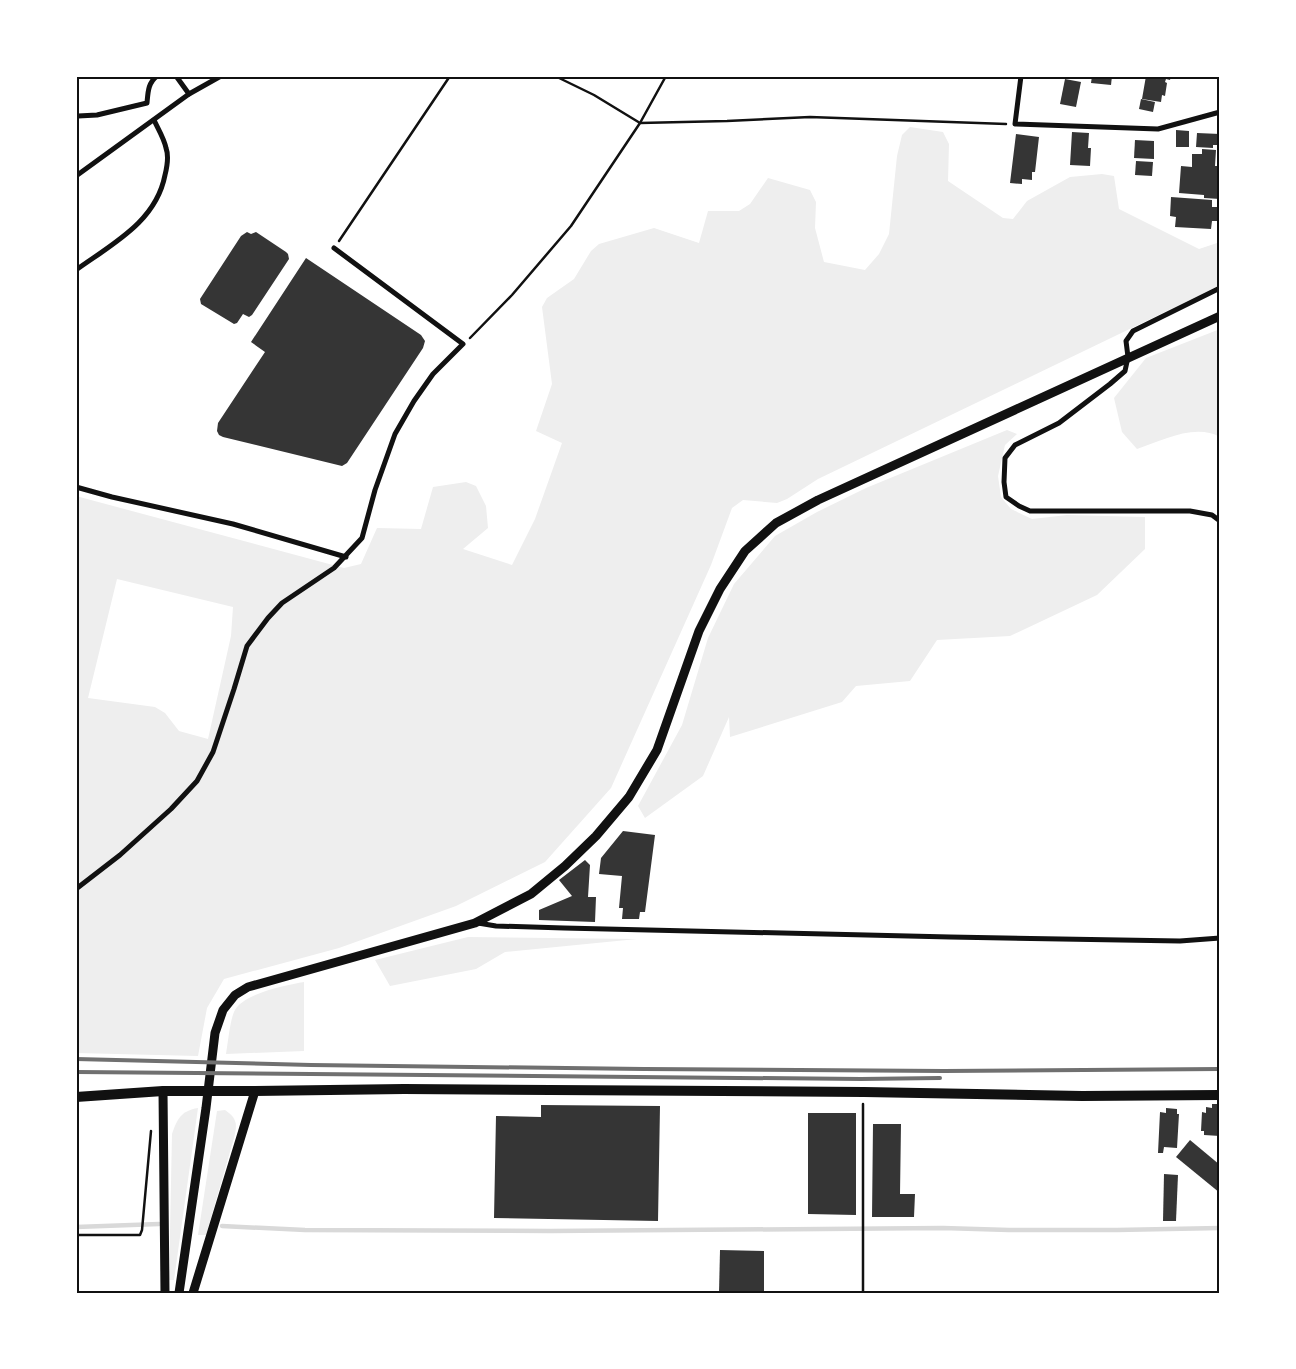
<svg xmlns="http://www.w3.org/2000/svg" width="1296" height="1369" viewBox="0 0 1296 1369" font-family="'Space Grotesk',sans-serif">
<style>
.green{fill:#eee;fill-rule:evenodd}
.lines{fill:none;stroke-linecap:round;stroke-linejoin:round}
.stream{stroke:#d9d9d9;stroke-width:4.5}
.building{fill:#353535}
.path{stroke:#111;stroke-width:2.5}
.minor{stroke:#111;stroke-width:5}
.secondary{stroke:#111;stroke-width:9}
.primary{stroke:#111;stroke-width:10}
.rail{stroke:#707070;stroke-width:4}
.neatline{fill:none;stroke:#111;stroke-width:2}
</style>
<rect width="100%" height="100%" fill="#fff"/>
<g class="green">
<path d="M910 127 943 132 949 144 948 181 1003 218 1013 219 1027 201 1070 177 1102 174 1114 176 1119 209 1199 249 1220 242V290L1196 297 818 479 787 499 777 503 743 500 732 508 711 565 611 788 545 862 456 906 339 948 224 979 207 1008 198 1056 76 1053V496L344 568 361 564 377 528 421 529 433 487 466 482 476 486 486 506 488 528 463 549 512 565 535 519 562 443 536 431 552 384 542 307 547 298 574 279 591 251 599 244 654 228 699 243 708 211H739L750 204 768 178 810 190 816 202 815 228 824 262 865 270 879 254 889 234 897 156 902 135ZM117 579 233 607 231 636 208 739 179 731 165 713 155 707 88 698Z"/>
<path d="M1220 329V437C1195 423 1161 441 1137 449L1122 432 1114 398 1146 358Z"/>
<polygon points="1007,430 1017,434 1005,445 998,476 1001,497 1011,509 1032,519 1067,515 1145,517 1145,549 1097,595 1010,636 937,640 910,681 856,686 842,702 730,737 729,717 703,776 645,818 638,806 682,725 708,638 734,584 775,536 817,512 866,488"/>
<polygon points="468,937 637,939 505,952 476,969 390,986 375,960"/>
<path d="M304 982V1051L226 1054C228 1043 230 1021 234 1012 241 994 286 985 304 982Z"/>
<path d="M198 1108 174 1280H169L172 1134C177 1119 181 1111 198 1108Z"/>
<path d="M225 1110C238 1119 237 1125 234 1138L206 1235H198L217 1111Z"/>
</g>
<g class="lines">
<g class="stream">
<polyline points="222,1226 305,1230 551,1231 943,1228 1009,1230 1117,1230 1220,1228"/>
<polyline points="76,1227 159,1224"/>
</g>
</g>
<g class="building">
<polygon points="1092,76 1112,76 1111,85 1091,83"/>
<polygon points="1146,76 1171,76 1170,80 1166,79 1165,82 1167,83 1165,96 1162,95 1161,102 1142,99"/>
<polygon points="1065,79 1081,82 1076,107 1060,104"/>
<polygon points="1141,99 1155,102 1153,112 1139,109"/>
<polygon points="1176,130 1189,131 1189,147 1176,147"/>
<polygon points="1072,132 1089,133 1088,148 1091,148 1090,166 1070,165"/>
<polygon points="1197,133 1220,134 1219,145 1213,145 1213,148 1196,147"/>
<polygon points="1016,134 1039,137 1035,172 1032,172 1032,180 1022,179 1022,184 1010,183"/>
<polygon points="1135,140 1154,141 1154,159 1134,158"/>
<polygon points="1202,149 1216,150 1215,166 1220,166 1220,199 1204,198 1204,195 1179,193 1181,166 1192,167 1192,154 1202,154"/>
<polygon points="1136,161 1153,162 1152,176 1135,175"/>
<polygon points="1171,197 1212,200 1212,207 1218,207 1217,221 1212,221 1211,229 1175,227 1176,217 1170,216"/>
<polygon points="247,232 251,234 256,232 286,252 288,254 289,259 252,315 249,317 243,314 237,323 234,324 201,304 200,299 241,236"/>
<polygon points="306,258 421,335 425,341 423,348 347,463 342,466 223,437 219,435 217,431 218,423 265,352 251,342"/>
<polygon points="623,831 655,835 645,912 640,912 639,919 622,919 623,908 619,908 622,876 599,874 601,858"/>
<polygon points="585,860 590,865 588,897 596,897 595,922 539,920 539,910 572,896 559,880"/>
<polygon points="1212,1104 1220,1104 1220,1136 1204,1135 1204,1131 1201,1131 1202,1112 1206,1113 1206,1107 1212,1108"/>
<polygon points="541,1105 660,1106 658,1221 494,1218 496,1116 541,1117"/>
<polygon points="1166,1108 1177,1109 1177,1114 1179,1114 1177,1148 1164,1147 1163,1153 1158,1153 1160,1112 1166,1113"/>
<polygon points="808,1113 856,1113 856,1215 808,1214"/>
<polygon points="873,1124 901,1124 900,1194 915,1194 914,1217 872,1217"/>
<polygon points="1190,1140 1220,1165 1220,1193 1176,1157"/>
<polygon points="1164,1174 1178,1175 1176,1221 1163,1221"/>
<polygon points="720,1250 764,1251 764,1293 719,1293"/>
</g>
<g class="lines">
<g class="path">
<polyline points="555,76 594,95 640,123 727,121 810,117 1006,124"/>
<polyline points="339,241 450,76"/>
<polyline points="470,338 512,295 571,226 640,123 666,76"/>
<polyline points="76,1235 140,1235 142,1230 151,1131"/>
<polyline points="863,1293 863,1104"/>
</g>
<g class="minor">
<polyline points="176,76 189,94"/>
<polyline points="1021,76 1015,124 1158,129 1220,112"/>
<path d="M76 115 78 116 97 115 147 103C148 92 148 83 157 76"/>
<polyline points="76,176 189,94 221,76"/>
<path d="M76 270C112 244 156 222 165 175 167 167 169 156 166 148 164 138 158 129 154 120"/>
<polyline points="1220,288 1133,331 1126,341 1128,357 1125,371 1110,384 1059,423 1015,445 1005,458 1004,482 1006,497 1019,506 1030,511 1190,511 1212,515 1220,521"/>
<polyline points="76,487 112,497 233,524 346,557"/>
<polyline points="76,889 120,855 171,809 197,781 213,752 234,689 247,646 268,618 282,603 334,568 362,538 375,490 395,434 414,401 433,374 463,344 334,248"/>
<polyline points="478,923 496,926 564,928 950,937 1180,941 1220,938"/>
</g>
<g class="secondary">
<polyline points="163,1091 165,1293"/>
<polyline points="179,1293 206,1108 215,1033 223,1010 235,995 248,987 475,923 531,894 565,866 596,836 629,797 657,750 699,631 720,589 745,551 776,523 818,500 1220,316"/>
<polyline points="193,1293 255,1091"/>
</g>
<polyline class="primary" points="76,1097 163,1091 255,1091 404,1089 864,1092 1082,1096 1220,1095"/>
<g class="rail">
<polyline points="76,1059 311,1065 644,1069 944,1071 1220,1069"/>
<polyline points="76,1072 861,1079 940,1078"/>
</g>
</g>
<rect width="1296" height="1369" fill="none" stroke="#ffffff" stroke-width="155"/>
<rect x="78" y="78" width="1140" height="1214" class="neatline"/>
</svg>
